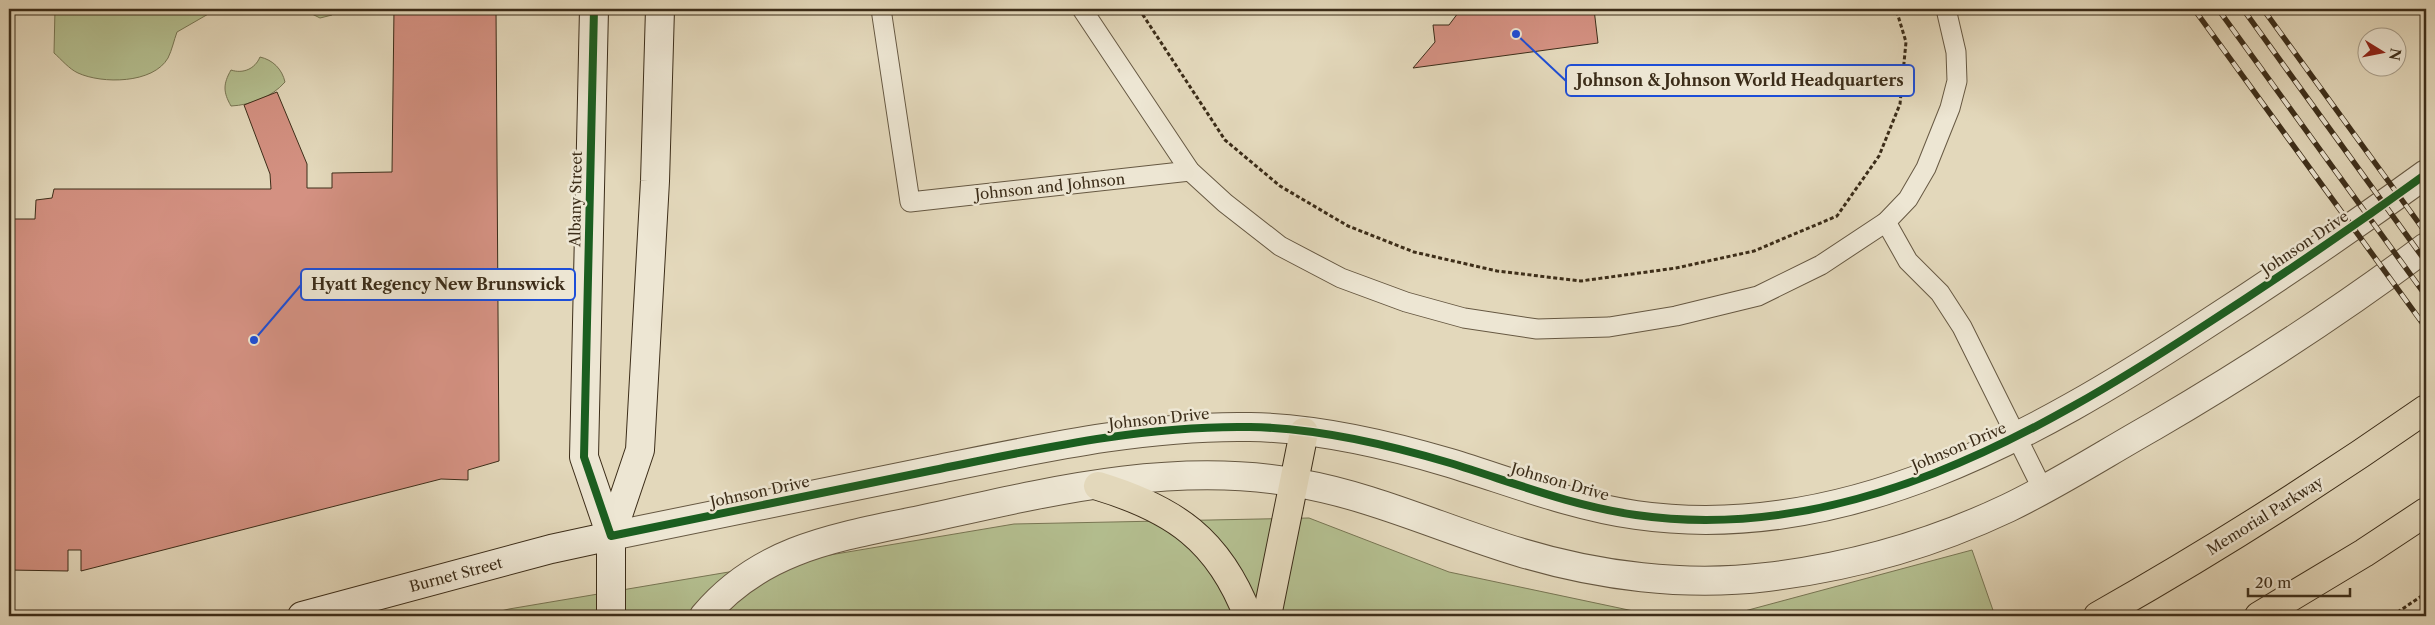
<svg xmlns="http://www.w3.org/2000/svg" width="2435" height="625" viewBox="0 0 2435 625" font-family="'Libre Caslon Text',serif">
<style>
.green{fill:#b4bf90;stroke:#787654}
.building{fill:#d49182;stroke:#3c2d19}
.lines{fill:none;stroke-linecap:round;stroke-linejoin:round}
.service-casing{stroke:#665842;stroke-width:21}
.tertiary-casing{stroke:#665842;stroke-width:30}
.secondary-casing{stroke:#3c2d19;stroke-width:30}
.motorway-casing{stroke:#3c2d19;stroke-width:30}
.path{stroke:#3c2d19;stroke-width:3;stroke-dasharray:4 2.5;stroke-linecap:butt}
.service{stroke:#ede6d3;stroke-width:19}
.tertiary{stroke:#ede6d3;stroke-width:28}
.secondary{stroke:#ede6d3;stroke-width:28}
.motorway{stroke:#e3d8bb;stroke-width:28}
.rail-casing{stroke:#3c2d19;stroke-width:5.5}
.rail{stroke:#ede6d3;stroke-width:4;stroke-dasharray:11;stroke-linecap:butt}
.cycleway-casing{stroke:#ede6d3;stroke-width:11}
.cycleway{stroke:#1b5e20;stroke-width:8}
.labels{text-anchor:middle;stroke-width:5;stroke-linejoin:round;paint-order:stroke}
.street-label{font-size:15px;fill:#3c2d19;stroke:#ede6d3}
.leader{fill:none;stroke:#1d4ed8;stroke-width:2}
.callout-dot{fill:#1d4ed8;stroke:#ede6d3;stroke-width:2}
.callout{fill:#ede6d3;stroke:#1d4ed8;stroke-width:2}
.callout-label{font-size:16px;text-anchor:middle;font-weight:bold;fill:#3c2d19}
</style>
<rect width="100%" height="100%" fill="#e3d8bb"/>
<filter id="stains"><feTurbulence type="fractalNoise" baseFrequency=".004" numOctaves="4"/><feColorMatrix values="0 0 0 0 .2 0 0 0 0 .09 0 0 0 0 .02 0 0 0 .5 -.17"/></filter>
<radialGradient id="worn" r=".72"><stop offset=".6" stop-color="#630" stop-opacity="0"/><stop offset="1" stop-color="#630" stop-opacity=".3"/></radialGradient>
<g class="green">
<path d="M55 9H217L177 32C174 40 172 50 168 58 153 84 102 84 78 73 69 69 61 59 54 53Z"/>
<polygon points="302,9 332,9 332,15 320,18"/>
<path d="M260 57C273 60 282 69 285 82 272 97 251 105 231 106 223 92 223 84 231 70 243 74 255 69 260 57Z"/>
<polygon points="1309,518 1449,572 1657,616 481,616 509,609 1014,524"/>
<polygon points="1972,550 1995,616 1726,616"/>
</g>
<g class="building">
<polygon points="394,9 496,9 499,461 468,470 468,480 441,479 81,571 81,550 68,550 68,571 9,570 9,219 35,219 36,200 52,198 54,189 271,189 270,174 244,105 277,92 307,164 307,188 332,188 332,173 392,172"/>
<polygon points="1461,9 1594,9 1598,43 1413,68 1435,42 1433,25 1449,25"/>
</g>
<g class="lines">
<g class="service-casing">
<g id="service">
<polyline points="881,9 910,202 1190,171"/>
<polyline points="1082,9 1190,171 1225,203 1280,246 1341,278 1406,302 1464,318 1537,329 1609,327 1676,316 1758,296 1821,265 1886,222 1908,199 1926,168 1950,108 1957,81 1956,52 1946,9"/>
<polyline points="1886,222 1908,261 1940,293 1962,327 2043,490"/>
</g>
</g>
<g class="tertiary-casing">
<g id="tertiary">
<path d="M611 536C719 514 827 492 934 470 1038 449 1144 425 1250 427 1317 428 1386 444 1450 463 1512 482 1572 506 1636 515 1844 545 2035 436 2202 327 2278 278 2353 227 2426 174"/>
<path d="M704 616C761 548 838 537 920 520 1043 493 1171 460 1297 483 1374 496 1445 530 1519 552 1598 576 1685 587 1767 577 1851 567 1932 544 2008 508 2058 484 2106 453 2154 426 2248 371 2339 312 2426 247"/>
</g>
</g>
<g class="secondary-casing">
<g id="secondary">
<polyline points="594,9 584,457 611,536"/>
<polyline points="302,616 551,549 611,536"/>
<polyline points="611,616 611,536 640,450 655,181 660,9"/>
</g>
</g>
<g class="motorway-casing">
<g id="motorway">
<path d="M1098 486C1174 509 1219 540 1248 616"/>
<polyline points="1267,616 1304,432"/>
<path d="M2098 616C2211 552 2320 483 2426 409"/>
<polyline points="2259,616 2364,553 2426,512"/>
</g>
</g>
<g class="path">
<polyline points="1139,9 1225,140 1280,186 1348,226 1414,252 1497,271 1581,281 1676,268 1754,251 1837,216 1879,156 1900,104 1906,42 1896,9"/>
<polyline points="2392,616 2426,593"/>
</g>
<use href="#service" class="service"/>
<use href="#tertiary" class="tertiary"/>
<use href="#secondary" class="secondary"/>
<use href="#motorway" class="motorway"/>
<g class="rail-casing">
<g id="rail">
<polyline points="2194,9 2426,328"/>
<polyline points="2218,9 2426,296"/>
<polyline points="2243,9 2426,262"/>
<polyline points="2263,9 2426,233"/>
</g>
</g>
<use href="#rail" class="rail"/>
<g class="cycleway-casing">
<path id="cycleway" d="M594 9 584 457 611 536C719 514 827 492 934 470 1038 449 1144 425 1250 427 1317 428 1386 444 1450 463 1512 482 1572 506 1636 515 1844 545 2035 436 2202 327 2278 278 2353 227 2426 174"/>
</g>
<use href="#cycleway" class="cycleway"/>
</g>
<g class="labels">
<g class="street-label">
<text transform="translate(1050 187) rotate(-6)" y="5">Johnson and Johnson</text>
<text transform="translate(576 199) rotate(-89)" y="5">Albany Street</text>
<text transform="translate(2305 243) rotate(-34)" y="5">Johnson Drive</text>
<text transform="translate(1159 419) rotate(-6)" y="5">Johnson Drive</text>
<text transform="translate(1959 447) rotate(-23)" y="5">Johnson Drive</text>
<text transform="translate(1560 482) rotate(16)" y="5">Johnson Drive</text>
<text transform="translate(760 492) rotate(-12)" y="5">Johnson Drive</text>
<text transform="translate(2265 516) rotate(-32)" y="5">Memorial Parkway</text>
<text transform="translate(456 575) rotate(-15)" y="5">Burnet Street</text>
</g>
</g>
<path class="leader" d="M1516 34L1566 81M254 340L301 285"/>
<g class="callout-dot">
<circle cx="1516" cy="34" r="5"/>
<circle cx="254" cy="340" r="5"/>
</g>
<g class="callout">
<rect x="1566" y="65" width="348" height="31" rx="5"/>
<rect x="301" y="269" width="274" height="31" rx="5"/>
</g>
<g class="callout-label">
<text x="1740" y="86">Johnson &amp; Johnson World Headquarters</text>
<text x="438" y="290">Hyatt Regency New Brunswick</text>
</g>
<rect width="2435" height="625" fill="none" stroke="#e3d8bb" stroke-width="30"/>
<rect x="10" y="10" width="2415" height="605" fill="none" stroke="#3c2d19" stroke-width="2.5"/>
<rect x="15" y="15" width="2405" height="595" fill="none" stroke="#3c2d19"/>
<g transform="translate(2382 52) rotate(100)"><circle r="24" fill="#ede6d3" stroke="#a69c89"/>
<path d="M0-4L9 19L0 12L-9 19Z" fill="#8f2418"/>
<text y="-8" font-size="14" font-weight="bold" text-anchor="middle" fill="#3c2d19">N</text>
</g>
<path d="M2248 588v8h102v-8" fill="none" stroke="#3c2d19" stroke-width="2.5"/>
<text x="2255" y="588" font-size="15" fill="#3c2d19" stroke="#ede6d3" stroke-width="4" paint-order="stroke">20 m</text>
<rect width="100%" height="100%" filter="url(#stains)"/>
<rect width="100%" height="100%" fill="url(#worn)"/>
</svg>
